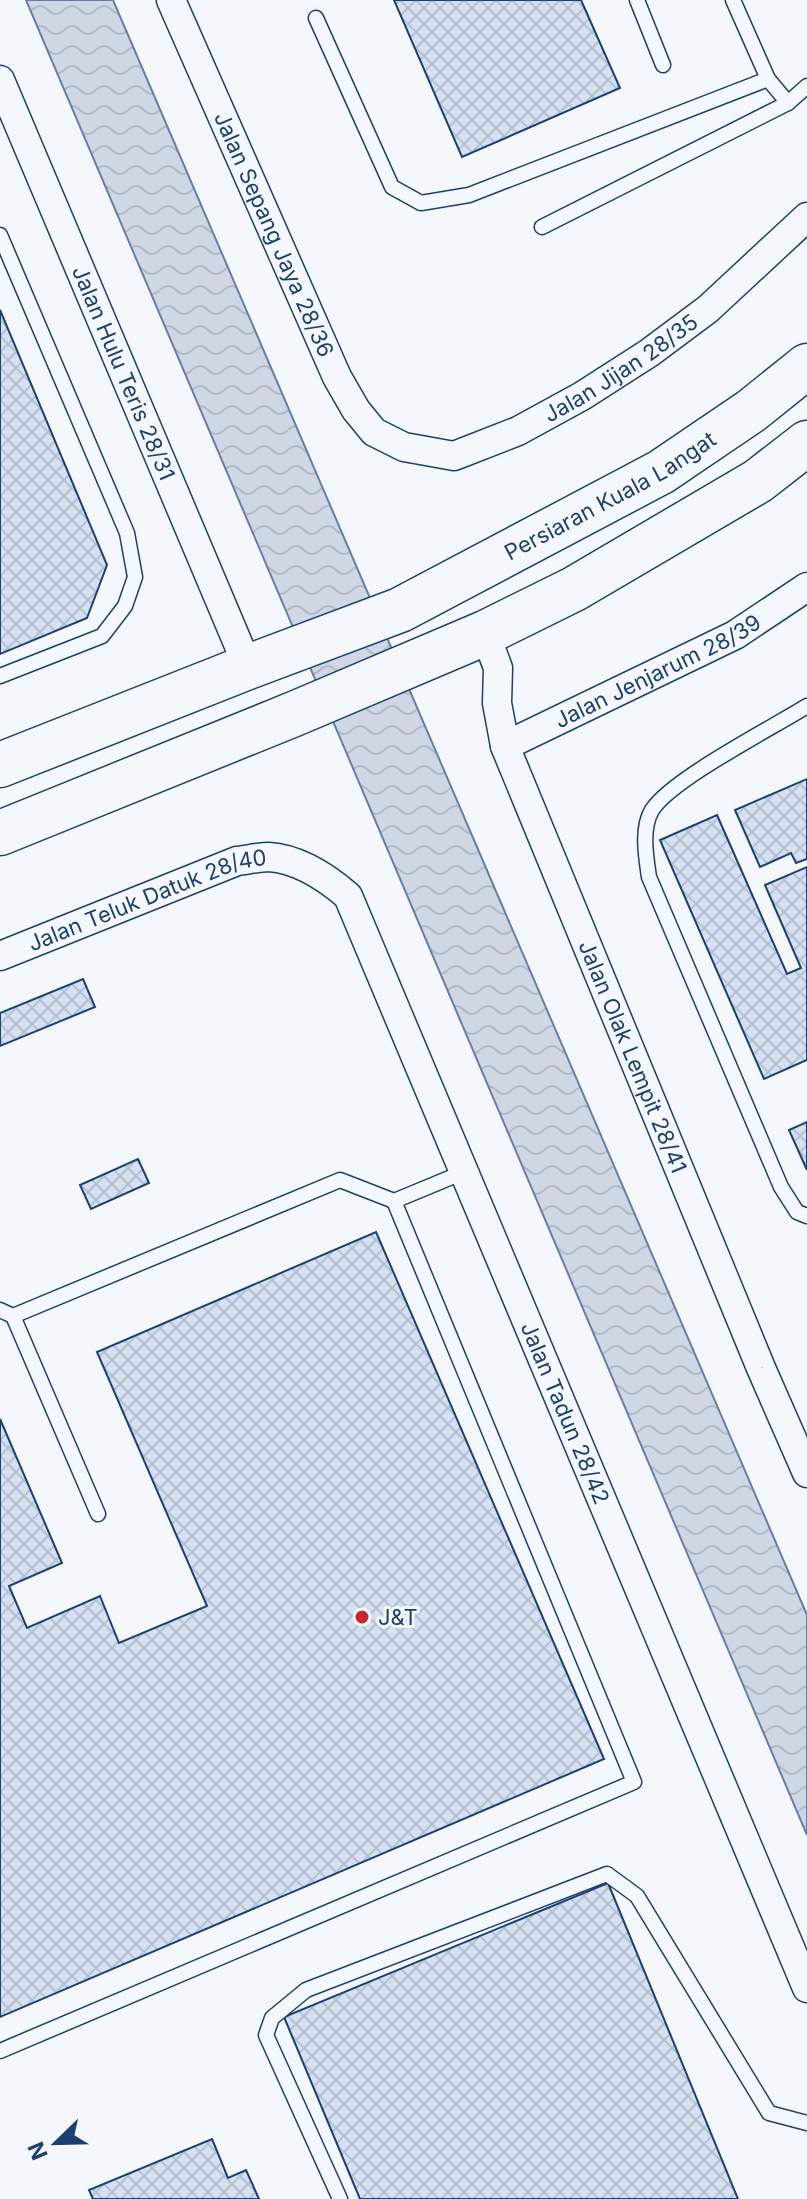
<svg xmlns="http://www.w3.org/2000/svg" width="807" height="2199" viewBox="0 0 807 2199" font-family="Inter,sans-serif">
<style>
.water{fill:url(#water-waves);stroke:#687fa3;stroke-width:2}
.building{fill:url(#building-cross-hatch);stroke:#1d3f73;stroke-width:2}
.lines{fill:none;stroke-linecap:round;stroke-linejoin:round}
.service-casing{stroke:#1d3f73;stroke-width:17}
.minor-casing{stroke:#1d3f73;stroke-width:31}
.primary-casing{stroke:#1d3f73;stroke-width:47}
.service{stroke:#f4f7fb;stroke-width:14}
.minor{stroke:#f4f7fb;stroke-width:28}
.primary{stroke:#f4f7fb;stroke-width:44}
.poi-dot{fill:#c62828;stroke:#f4f7fb;stroke-width:3}
.labels{text-anchor:middle;stroke-width:6;stroke-linejoin:round;paint-order:stroke}
.street-label{font-size:22px;fill:#1d3f73;stroke:#f4f7fb}
.poi-label{font-size:22px;fill:#1d3f73;stroke:#f4f7fb;text-anchor:start}
</style>
<defs>
<pattern id="water-waves" width="16" height="10" patternUnits="userSpaceOnUse" patternTransform="scale(2)"><rect width="16" height="10" fill="#cfd7e4"/><path d="M0 5q4-4 8 0t8 0" fill="none" stroke="#b1bac7"/></pattern>
<pattern id="building-cross-hatch" width="8" height="8" patternUnits="userSpaceOnUse" patternTransform="scale(2)"><rect width="8" height="8" fill="#d5e0f0"/><path d="M0 0l8 8M0 8l8-8" fill="none" stroke="#b6c1d1"/></pattern>
</defs>
<rect width="100%" height="100%" fill="#f4f7fb"/>
<polygon class="water" points="26,0 113,0 807,1615 807,1835"/>
<g class="building">
<polygon points="394,0 581,0 620,88 462,157"/>
<polygon points="0,310 107,565 87,618 0,654"/>
<polygon points="807,779 807,859 796,863 791,853 760,867 735,810"/>
<polygon points="717,815 787,974 801,968 765,885 807,867 807,1060 764,1079 660,840"/>
<polygon points="83,979 95,1007 0,1046 0,1013"/>
<polygon points="807,1122 807,1170 789,1130"/>
<polygon points="138,1159 149,1183 91,1209 80,1185"/>
<polygon points="376,1232 604,1759 0,2017 0,1419 62,1563 9,1586 27,1628 100,1596 119,1643 207,1606 97,1352"/>
<polygon points="608,1883 738,2199 360,2199 284,2017"/>
<polygon points="212,2139 228,2178 246,2170 259,2199 93,2199 89,2190"/>
</g>
<g class="lines">
<g class="service-casing">
<g id="service">
<polyline points="637,0 663,65"/>
<polyline points="733,0 768,79 788,103"/>
<polyline points="316,18 392,187 421,203 469,195 768,79"/>
<polyline points="542,227 788,103 807,86"/>
<polyline points="0,235 127,533 135,577 125,606 102,636 0,676"/>
<path d="M807 706C772 728 672 779 652 810 641 828 646 857 649 877L781 1187 797 1212 807 1216"/>
<polyline points="0,1310 13,1316 98,1514"/>
<polyline points="13,1316 340,1180 394,1201 464,1172"/>
<polyline points="0,2051 634,1782 394,1201"/>
<polyline points="340,2199 266,2035 272,2018 306,1990 607,1874 637,1896 769,2113 807,2123"/>
</g>
</g>
<g class="minor-casing">
<g id="minor">
<path id="s1" d="M171 0 337 377 356 410 374 432 404 447 454 456 518 431 582 396 649 353 708 309 807 217"/>
<path id="s2" d="M0 80 248 667"/>
<path id="s3" d="M485 633 498 668 497 703 505 746 761 1368 807 1473"/>
<path id="s4" d="M505 746 735 635 807 587"/>
<path id="s5" d="M0 956 237 861C247 860 259 857 269 857 299 859 326 877 348 896L807 1988"/>
</g>
</g>
<g class="primary-casing">
<g id="primary">
<path id="s6" d="M0 765 248 667 400 610 661 472 751 411 807 366"/>
<polyline points="0,833 294,714 485,633 574,589 758,481 807,443"/>
</g>
</g>
<use href="#service" class="service"/>
<use href="#minor" class="minor"/>
<use href="#primary" class="primary"/>
</g>
<circle class="poi-dot" cx="362" cy="1617" r="8"/>
<g class="labels">
<g class="street-label">
<text dy="8" stroke="none"><textPath href="#s1" startOffset="256">Jalan Sepang Jaya 28/36</textPath></text>
<text dy="8" stroke="none"><textPath href="#s1" startOffset="752">Jalan Jijan 28/35</textPath></text>
<text dy="8" stroke="none"><textPath href="#s2" startOffset="318">Jalan Hulu Teris 28/31</textPath></text>
<text dy="8" stroke="none"><textPath href="#s6" startOffset="668">Persiaran Kuala Langat</textPath></text>
<text dy="8" stroke="none"><textPath href="#s4" startOffset="170">Jalan Jenjarum 28/39</textPath></text>
<text dy="8" stroke="none"><textPath href="#s5" startOffset="158">Jalan Teluk Datuk 28/40</textPath></text>
<text dy="8" stroke="none"><textPath href="#s3" startOffset="452">Jalan Olak Lempit 28/41</textPath></text>
<text dy="8" stroke="none"><textPath href="#s5" startOffset="938">Jalan Tadun 28/42</textPath></text>
</g>
<g class="poi-label">
<text x="378" y="1625">J&amp;T</text>
</g>
</g>
<g transform="translate(56 2143) rotate(247)" stroke="#f4f7fb" stroke-width="6" paint-order="stroke">
<path d="M0-6L14 30L0 20L-14 30Z" fill="#1d3f73"/>
<text y="-12" font-size="22" font-weight="bold" text-anchor="middle" fill="#1d3f73">N</text>
</g>
</svg>
